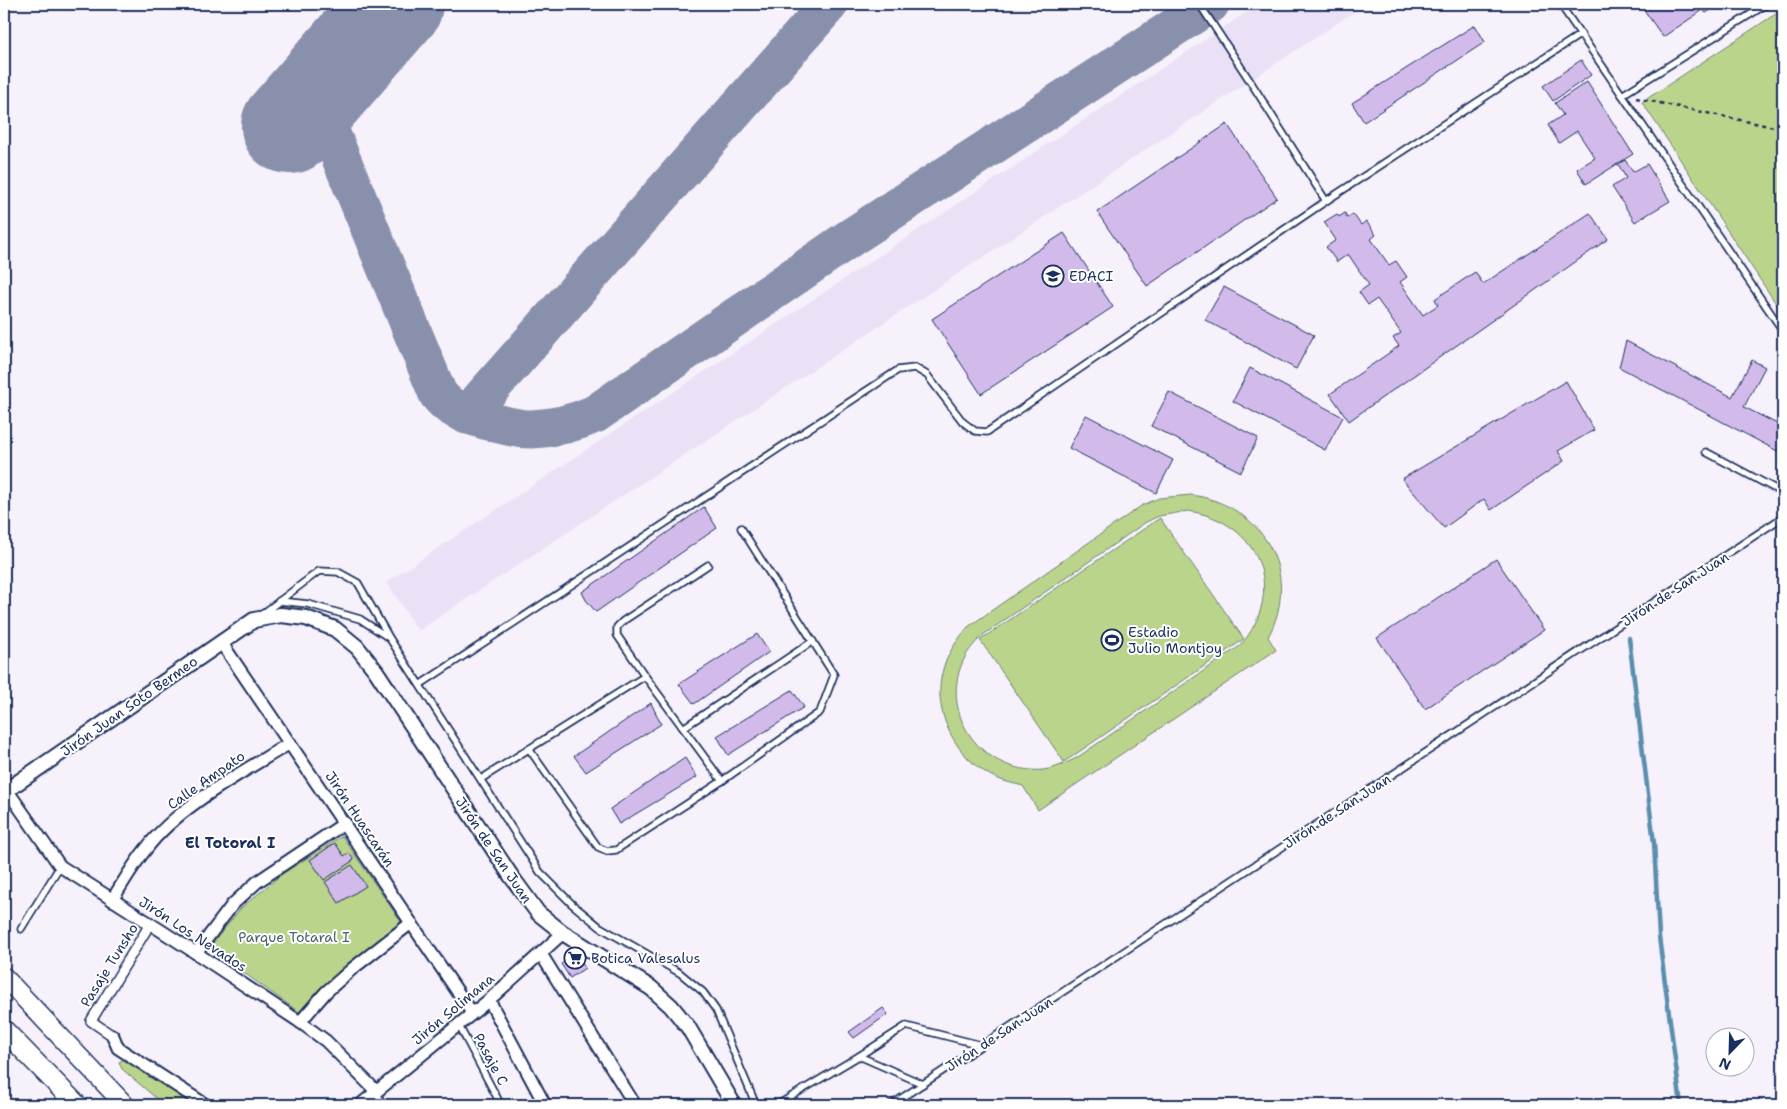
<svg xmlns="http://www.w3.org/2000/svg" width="1787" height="1109" viewBox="0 0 1787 1109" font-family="'Shantell Sans',sans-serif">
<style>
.built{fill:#ebe1f6}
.green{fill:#bbd48b;stroke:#6b8274;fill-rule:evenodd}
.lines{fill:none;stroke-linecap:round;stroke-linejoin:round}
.stream{stroke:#5a8eaf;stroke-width:4.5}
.taxiway{stroke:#8890ac;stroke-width:39}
.runway{stroke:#8890ac;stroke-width:96}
.building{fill:#d2bbeb;stroke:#1b2f5e}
.service-casing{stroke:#1b2f5e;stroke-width:9}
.pedestrian-casing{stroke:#1b2f5e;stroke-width:12}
.minor-casing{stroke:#1b2f5e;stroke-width:15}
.tertiary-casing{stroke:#1b2f5e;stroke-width:18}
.primary-casing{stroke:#1b2f5e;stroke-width:21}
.trunk-casing{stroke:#1b2f5e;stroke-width:22}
.path{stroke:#1b2f5e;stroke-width:2.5;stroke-dasharray:4 4;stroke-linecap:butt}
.service{stroke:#fff;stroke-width:5.5}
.pedestrian{stroke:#fff;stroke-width:9}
.minor{stroke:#fff;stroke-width:11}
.tertiary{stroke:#fff;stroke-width:14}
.primary{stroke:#fff;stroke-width:18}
.trunk{stroke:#fff;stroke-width:19}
.labels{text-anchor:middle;stroke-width:4;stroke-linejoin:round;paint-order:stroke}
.poi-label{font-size:14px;fill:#1b2f5e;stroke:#fff;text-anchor:start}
.street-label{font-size:14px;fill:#1b2f5e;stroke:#fff}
.park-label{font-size:14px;fill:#4b616c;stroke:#fff}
.neighbourhood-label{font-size:15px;font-weight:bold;fill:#1b2f5e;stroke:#fff}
</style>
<rect width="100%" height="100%" fill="#f6f1fb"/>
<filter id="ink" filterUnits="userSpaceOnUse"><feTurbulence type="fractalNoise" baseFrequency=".02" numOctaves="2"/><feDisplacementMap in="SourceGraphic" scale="10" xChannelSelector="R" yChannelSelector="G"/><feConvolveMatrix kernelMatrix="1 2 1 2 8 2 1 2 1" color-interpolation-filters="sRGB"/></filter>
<g filter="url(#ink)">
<polygon class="built" points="1259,4 1366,4 418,631 387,582"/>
<g class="green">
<polygon points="1783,9 1783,314 1642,102"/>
<path d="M1191 495C1261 504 1303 572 1268 637L1276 650 1038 810 1023 786C1012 783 1000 781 990 775 953 755 930 707 944 666 949 651 958 639 968 627L1141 506 1159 498ZM1188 511C1259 521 1288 591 1240 646L1078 757C1063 765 1048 772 1031 770 973 766 936 703 968 652 972 646 978 640 983 635L1146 522 1159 516Z"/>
<polygon points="1160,518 1244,639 1064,762 980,640"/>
<polygon points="342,836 401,922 339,971 299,1012 209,948 240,909 282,874"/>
<polygon points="124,1059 196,1105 164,1105 122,1069 119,1062"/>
</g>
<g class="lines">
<polyline class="stream" points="1629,638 1654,843 1659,937 1681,1105"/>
<g class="taxiway">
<path d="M315 95 438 394C442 399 446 404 452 407 466 416 515 430 532 429 554 428 575 423 595 414L850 238 1210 4"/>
<polyline points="467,415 829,4"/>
</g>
<polyline class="runway" points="289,126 395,4"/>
</g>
<g class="building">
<polygon points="1640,4 1720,4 1706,13 1703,10 1663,37"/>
<polygon points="1475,25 1485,42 1364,122 1352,103"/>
<polygon points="1581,60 1591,75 1553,101 1543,86"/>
<polygon points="1587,82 1633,154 1586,184 1577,169 1595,158 1577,131 1559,143 1548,125 1563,115 1555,103"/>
<polygon points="1227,124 1277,198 1147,286 1097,212"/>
<polygon points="1625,160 1633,172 1647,164 1670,201 1635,222 1612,187 1626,178 1618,164"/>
<polygon points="1345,213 1347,218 1353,214 1361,225 1366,221 1376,235 1371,239 1389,265 1396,261 1407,277 1400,282 1423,315 1438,305 1435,299 1475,272 1483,284 1590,213 1608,239 1349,421 1330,394 1399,346 1393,338 1401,333 1377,299 1368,305 1359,292 1369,285 1348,254 1337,262 1326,247 1336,240 1324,222 1337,214 1339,217"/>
<polygon points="1064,233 1113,307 981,394 932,319"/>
<polygon points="1224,287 1314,335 1296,369 1205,320"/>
<polygon points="1626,341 1732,397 1752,360 1765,367 1744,407 1783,427 1783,454 1619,367"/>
<polygon points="1250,368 1343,417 1325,450 1233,401"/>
<polygon points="1566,381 1594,430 1558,451 1564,461 1491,510 1484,499 1444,528 1402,479"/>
<polygon points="1169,392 1258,438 1241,472 1151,426"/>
<polygon points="1086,415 1173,460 1156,493 1069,448"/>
<polygon points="704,507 717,528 596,612 586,600 582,592"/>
<polygon points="1496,559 1544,630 1425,709 1377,638"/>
<polygon points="757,634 769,652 694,704 679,684"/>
<polygon points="792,690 804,707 728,755 717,736"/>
<polygon points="651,703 661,724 586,772 574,756"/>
<polygon points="685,758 697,777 619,824 610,809"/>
<polygon points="335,843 344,856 349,853 354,860 324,880 310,860"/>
<polygon points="352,865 366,886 339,903 325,882"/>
<polygon points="576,954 585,968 570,978 561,964"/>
<polygon points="883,1008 888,1014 854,1038 849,1032"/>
</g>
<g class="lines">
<g class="service-casing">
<g id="service">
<polyline points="1560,4 1783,331"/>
<polyline points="1202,8 1250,81 1326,201"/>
<polyline points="1622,95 1767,4"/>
<polyline points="1706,452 1783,493"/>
<polyline points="279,601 308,604 360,619 389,638"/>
<polyline points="261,615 319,571 338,572 358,583 390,639 540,872 572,904 600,927 680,973 703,992 716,1010 756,1105"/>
<polyline points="645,676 617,635 617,627 623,621 708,565"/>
<polyline points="421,684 898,370 915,368 927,375 963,422 975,431 987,432 1326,201 1581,34"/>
<polyline points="683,728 813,641"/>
<polyline points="529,749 598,847 607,851 616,850 722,781 820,712 834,675 741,528"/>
<polyline points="481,779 645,676 722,781"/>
<polyline points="21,929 60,866"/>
<polyline points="458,1024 501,1105"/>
<polyline points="859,1056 906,1026 981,1045"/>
<polyline points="376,1091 383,1105"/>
<polyline points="777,1105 859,1056 923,1084"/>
<polyline points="891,1105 1783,517"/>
</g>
</g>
<g class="pedestrian-casing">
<polyline id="pedestrian" points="113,1036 91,1021 150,924"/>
</g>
<g class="minor-casing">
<g id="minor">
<polyline points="221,642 472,1013"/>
<polyline points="7,790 60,866 196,953 300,1022 326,1041 376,1091"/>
<path d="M112 900C123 883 133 865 146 849 178 806 245 771 290 743"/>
<polyline points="196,953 233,904 257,882 345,823"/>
<polyline points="541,954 635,1105"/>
<polyline points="489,1000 545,1105"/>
<polyline points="300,1022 326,992 352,969 411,923"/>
<polyline points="113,1036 118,1048 206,1105"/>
<polyline points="360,1105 489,1000 563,933"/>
</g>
</g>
<g class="tertiary-casing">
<polyline id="tertiary" points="4,792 254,620 281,615 306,618 335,629 357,647 376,671 511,876 538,913 563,933 651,988 671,1006 688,1027 734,1105"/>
</g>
<g class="primary-casing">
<polyline id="primary" points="4,977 125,1105"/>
</g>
<g class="trunk-casing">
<polyline id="trunk" points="4,1030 77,1105"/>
</g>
<polyline class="path" points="1636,98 1783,129"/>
<use href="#service" class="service"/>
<use href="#pedestrian" class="pedestrian"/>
<use href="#minor" class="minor"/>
<use href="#tertiary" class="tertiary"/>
<use href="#primary" class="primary"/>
<use href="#trunk" class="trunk"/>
</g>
</g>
<defs>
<g id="university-ring" transform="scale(1.125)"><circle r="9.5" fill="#fff" stroke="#1b2f5e" stroke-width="1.5"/><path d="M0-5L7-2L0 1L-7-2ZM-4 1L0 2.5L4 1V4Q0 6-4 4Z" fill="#1b2f5e"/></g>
<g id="stadium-ring" transform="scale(1.125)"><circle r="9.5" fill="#fff" stroke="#1b2f5e" stroke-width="1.5"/><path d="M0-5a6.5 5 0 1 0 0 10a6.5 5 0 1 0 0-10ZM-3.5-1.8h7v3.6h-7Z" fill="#1b2f5e"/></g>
<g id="supermarket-ring" transform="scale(1.125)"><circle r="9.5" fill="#fff" stroke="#1b2f5e" stroke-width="1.5"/><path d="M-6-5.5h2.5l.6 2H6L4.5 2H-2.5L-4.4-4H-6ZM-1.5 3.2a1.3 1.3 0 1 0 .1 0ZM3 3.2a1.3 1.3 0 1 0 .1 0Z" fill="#1b2f5e"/></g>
</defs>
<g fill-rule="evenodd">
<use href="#university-ring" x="1053" y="276"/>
<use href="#stadium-ring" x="1112" y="640"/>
<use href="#supermarket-ring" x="575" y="958"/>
</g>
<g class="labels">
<g class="poi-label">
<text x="1069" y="281">EDACI</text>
<text x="1128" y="637">Estadio<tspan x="1128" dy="16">Julio Montjoy</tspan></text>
<text x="591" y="963">Botica Valesalus</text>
</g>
<g class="street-label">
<text transform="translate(1675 589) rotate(-33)" y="5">Jirón de San Juan</text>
<text transform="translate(129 706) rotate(-35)" y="5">Jirón Juan Soto Bermeo</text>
<text transform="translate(206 780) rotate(-35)" y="5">Calle Ampato</text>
<text transform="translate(1337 811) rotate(-33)" y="5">Jirón de San Juan</text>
<text transform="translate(360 819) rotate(56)" y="5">Jirón Huascarán</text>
<text transform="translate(494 850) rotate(56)" y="5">Jirón de San Juan</text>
<text transform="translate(193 934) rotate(33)" y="5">Jirón Los Nevados</text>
<text transform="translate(109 965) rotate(-58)" y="5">Pasaje Tunsho</text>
<text transform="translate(453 1009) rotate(-40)" y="5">Jirón Solimana</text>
<text transform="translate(999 1034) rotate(-33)" y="5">Jirón de San Juan</text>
<text transform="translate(491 1059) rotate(62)" y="5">Pasaje C</text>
</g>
<g class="park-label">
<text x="294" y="942">Parque Totaral I</text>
</g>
<g class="neighbourhood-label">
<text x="230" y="848">El Totoral I</text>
</g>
</g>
<rect width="1787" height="1109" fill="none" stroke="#fff" stroke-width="20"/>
<rect x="10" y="10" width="1767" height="1089" fill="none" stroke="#1b2f5e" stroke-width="2" filter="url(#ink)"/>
<g transform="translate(1730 1052) rotate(203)"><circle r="24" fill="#ffffff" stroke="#a4acbf"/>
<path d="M0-4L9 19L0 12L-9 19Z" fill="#1b2f5e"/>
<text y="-8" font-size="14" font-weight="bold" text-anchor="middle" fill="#1b2f5e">N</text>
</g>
</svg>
